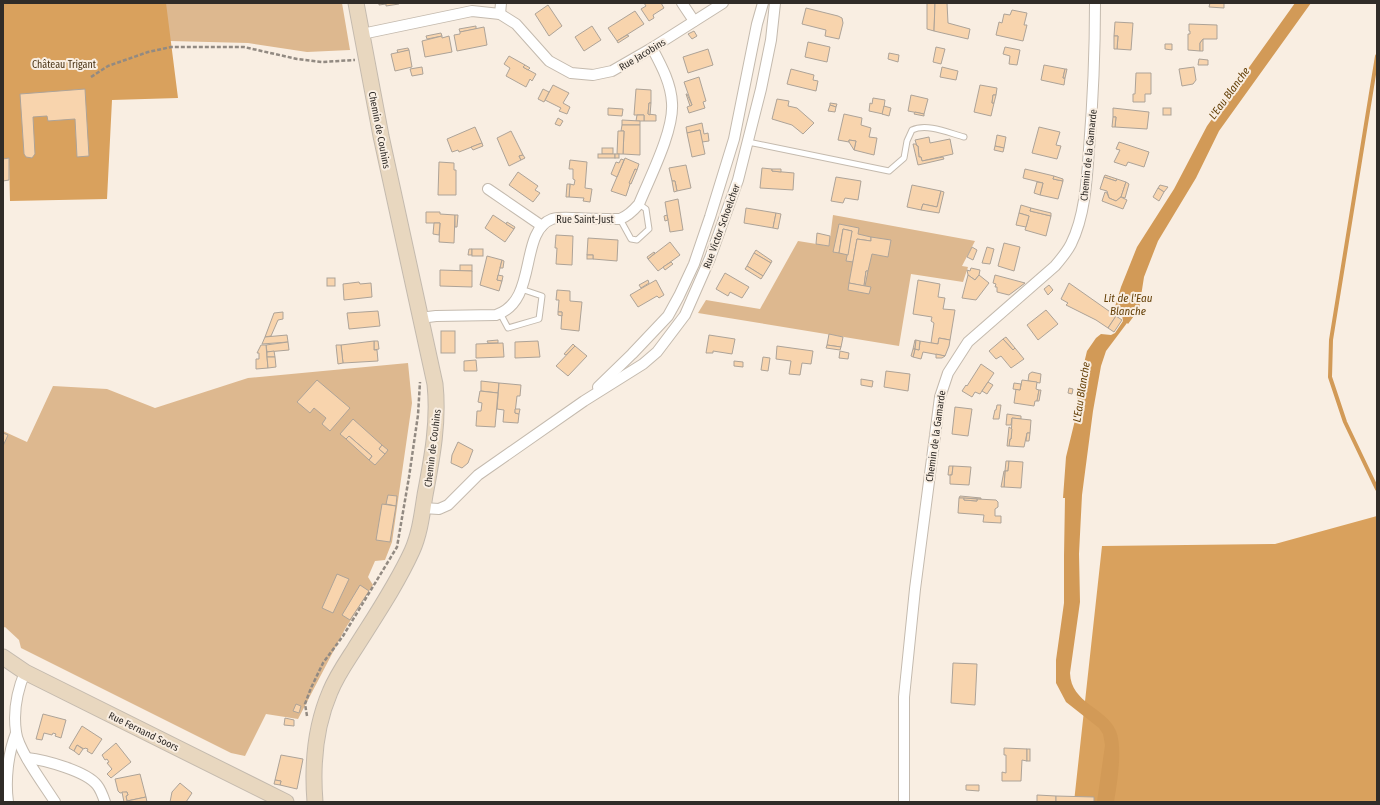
<svg xmlns="http://www.w3.org/2000/svg" width="1380" height="805" viewBox="0 0 1380 805" font-family="'Fira Sans Condensed',sans-serif">
<style>
.green{fill:#ddb88f}
.forest{fill:#d9a15d}
.water{fill:#d29a57}
.lines{fill:none;stroke-linecap:round;stroke-linejoin:round}
.stream{stroke:#d29a57;stroke-width:4}
.building{fill:#f8d4ad;stroke:#ada398}
.lane-casing{stroke:#c4baae;stroke-width:7}
.street-casing{stroke:#c4baae;stroke-width:12}
.secondary-casing{stroke:#c4baae;stroke-width:17}
.path{stroke:#928a82;stroke-width:2.5;stroke-dasharray:4 2;stroke-linecap:butt}
.lane{stroke:#fff;stroke-width:5}
.street{stroke:#fff;stroke-width:10}
.secondary{stroke:#e8d7bf;stroke-width:15}
.labels{text-anchor:middle;stroke-width:4;stroke-linejoin:round;paint-order:stroke}
.street-label{font-size:10px;fill:#302c28;stroke:#f9eee2}
.park-label{font-size:10px;fill:#493214;stroke:#f9eee2}
.water-label{font-size:11px;font-style:italic;fill:#654008;stroke:#f9eee2}
</style>
<rect width="100%" height="100%" fill="#f9eee2"/>
<g class="green">
<polygon points="165,3 342,3 350,50 307,52 248,43 170,41"/>
<polygon points="833,215 975,241 962,266 968,267 963,282 911,274 899,346 698,313 706,300 760,309 798,241 829,246"/>
<polygon points="408,363 412,403 392,542 385,560 375,561 368,577 373,585 345,629 298,719 266,714 245,756 231,753 21,648 19,640 5,627 3,628 3,431 27,442 53,386 107,389 155,408 248,378"/>
</g>
<g class="forest">
<polygon points="3,3 166,3 178,98 112,100 107,199 10,201 9,159 3,159"/>
<polygon points="1377,516 1377,802 1074,802 1102,546 1275,544"/>
</g>
<path class="water" d="M1295 3H1311L1219 131 1196 178 1158 241 1144 277 1139 309 1128 324 1127 323 1106 351 1101 366 1093 411 1082 495 1079 554 1080 602 1070 673C1071 704 1106 707 1116 731 1123 748 1117 784 1114 802H1097L1105 745 1103 734 1099 728 1066 702 1056 683V660L1064 603V556L1065 498H1063L1066 457 1076 416 1078 388 1087 351 1096 338 1101 334 1111 335 1115 333 1123 321 1122 315 1114 310 1121 287 1137 247 1174 189 1207 126Z"/>
<g class="lines">
<polyline class="stream" points="1377,56 1331,340 1330,377 1345,422 1377,489"/>
</g>
<g class="building">
<polygon points="379,3 399,3 399,4 386,6 386,4 379,5"/>
<polygon points="644,3 661,3 664,8 653,15 654,18 649,21 641,9 646,6"/>
<polygon points="927,3 935,3 934,31 927,29"/>
<polygon points="935,3 947,3 948,23 970,29 968,39 934,31"/>
<polygon points="1210,3 1224,3 1224,8 1209,7"/>
<polygon points="548,5 562,26 549,36 535,14"/>
<polygon points="806,8 838,16 842,18 843,23 839,39 825,36 826,30 802,24"/>
<polygon points="1012,10 1027,13 1024,25 1027,25 1023,41 996,35 999,22 1002,23 1004,14 1010,15"/>
<polygon points="635,11 644,24 617,41 608,28"/>
<polygon points="1115,22 1133,23 1131,50 1117,49 1118,36 1114,36"/>
<polygon points="1189,24 1217,25 1217,39 1203,39 1200,43 1200,51 1188,50 1188,34 1190,34 1190,31 1189,31"/>
<polygon points="476,26 476,29 460,32 459,29"/>
<polygon points="592,26 601,40 584,51 575,37"/>
<polygon points="484,27 487,45 457,51 454,35 460,34 460,32"/>
<polygon points="694,31 697,36 692,39 688,34"/>
<polygon points="441,33 442,36 427,39 426,36"/>
<polygon points="627,35 629,36 618,43 617,41"/>
<polygon points="442,36 442,38 449,36 452,52 425,57 422,41"/>
<polygon points="1114,36 1118,36 1117,49 1114,49"/>
<polygon points="1203,39 1203,51 1200,51 1200,43"/>
<polygon points="808,42 830,47 827,62 805,57"/>
<polygon points="1165,44 1172,44 1172,50 1165,49"/>
<polygon points="936,47 945,49 941,64 933,62"/>
<polygon points="1005,47 1020,50 1017,65 1009,64 1010,56 1003,54"/>
<polygon points="408,48 409,50 398,53 397,50"/>
<polygon points="708,49 713,65 688,73 683,57"/>
<polygon points="409,50 412,67 395,71 391,54"/>
<polygon points="889,53 899,55 898,62 888,59"/>
<polygon points="509,56 525,65 523,67 536,74 532,81 530,79 526,87 506,76 510,68 504,64"/>
<polygon points="1199,59 1208,60 1208,65 1198,65"/>
<polygon points="525,65 530,68 528,70 523,67"/>
<polygon points="1044,65 1065,69 1063,78 1065,78 1064,85 1041,80"/>
<polygon points="422,67 423,74 412,76 410,69"/>
<polygon points="942,67 958,71 956,80 940,77"/>
<polygon points="1194,67 1196,80 1193,84 1182,86 1179,69"/>
<polygon points="791,69 814,75 813,80 818,81 816,91 787,84"/>
<polygon points="1065,69 1067,69 1065,78 1063,78"/>
<polygon points="1136,73 1151,73 1151,94 1145,94 1145,102 1133,102 1133,94 1135,94"/>
<polygon points="699,77 706,101 703,102 705,108 689,113 687,107 692,105 684,82"/>
<polygon points="553,85 569,93 563,103 570,107 567,114 559,111 561,108 545,100"/>
<polygon points="980,85 997,88 996,95 993,95 992,103 994,103 991,116 974,112"/>
<polygon points="85,89 89,156 77,157 75,119 48,121 47,116 33,117 35,154 32,158 26,157 24,154 20,94"/>
<polygon points="543,89 549,92 544,102 538,99"/>
<polygon points="636,89 651,90 651,103 649,103 648,114 656,115 656,121 644,121 644,115 634,115"/>
<polygon points="686,94 687,94 692,105 690,106"/>
<polygon points="911,95 928,99 924,114 908,111"/>
<polygon points="993,95 996,95 994,103 992,103"/>
<polygon points="873,98 885,100 883,114 869,111 870,103 872,104"/>
<polygon points="777,99 789,101 788,106 797,108 814,123 803,134 792,125 772,119"/>
<polygon points="649,103 651,103 650,115 648,114"/>
<polygon points="830,103 837,104 836,107 830,105"/>
<polygon points="830,105 836,107 835,112 828,111"/>
<polygon points="884,106 891,108 889,116 882,114"/>
<polygon points="608,108 623,109 622,116 608,115"/>
<polygon points="1113,108 1149,112 1147,129 1115,127 1116,117 1113,117"/>
<rect x="1163" y="108" width="8" height="7"/>
<polygon points="915,112 924,114 924,116 914,114"/>
<polygon points="844,114 862,118 861,125 871,128 869,137 877,138 874,155 854,150 856,141 849,140 849,142 838,140"/>
<polygon points="637,115 644,115 644,121 636,121"/>
<polygon points="1113,117 1116,117 1115,127 1112,127"/>
<polygon points="558,118 563,121 560,126 555,124"/>
<polygon points="622,120 640,121 640,125 622,125"/>
<polygon points="702,123 704,134 708,133 709,141 702,142 700,130 687,133 686,127"/>
<polygon points="622,125 640,125 640,155 623,154 624,131 621,131"/>
<polygon points="475,127 482,143 459,152 458,150 452,152 447,139"/>
<polygon points="1039,127 1060,132 1056,145 1061,146 1057,159 1032,153"/>
<polygon points="700,130 705,154 692,157 687,133"/>
<polygon points="511,131 523,155 519,156 521,160 509,166 497,138"/>
<polygon points="618,131 624,131 623,154 617,154"/>
<polygon points="997,135 1006,137 1004,148 995,146"/>
<polygon points="929,137 930,143 950,139 953,154 922,161 921,157 919,157 918,146 917,146 915,140"/>
<polygon points="849,140 856,141 854,150 849,142"/>
<polygon points="1119,142 1149,152 1144,167 1128,162 1126,166 1114,162 1120,150 1116,149"/>
<polygon points="482,143 483,146 473,150 471,147"/>
<polygon points="913,144 916,144 917,146 918,146 919,157 921,157 922,161 943,157 944,159 918,165"/>
<polygon points="995,146 1004,148 1003,152 994,150"/>
<rect x="602" y="148" width="11" height="6"/>
<rect x="598" y="154" width="17" height="4"/>
<rect x="615" y="154" width="4" height="4"/>
<polygon points="523,155 525,158 521,160 519,156"/>
<polygon points="9,158 9,180 3,181 3,159"/>
<polygon points="625,158 639,164 637,170 635,169 626,196 611,191"/>
<polygon points="621,159 624,160 617,177 611,174 616,162 619,163"/>
<polygon points="570,160 587,162 585,188 592,189 590,202 583,201 584,198 569,197 570,184 574,185 575,180 573,179 573,169 569,169"/>
<polygon points="439,162 454,163 454,170 456,170 456,195 438,195"/>
<polygon points="686,165 691,188 677,191 675,181 672,181 669,168"/>
<polygon points="762,168 772,169 772,171 794,173 793,190 760,188"/>
<polygon points="635,169 637,170 631,184 629,183"/>
<polygon points="772,169 781,169 781,172 772,171"/>
<polygon points="1025,169 1054,176 1053,179 1063,181 1058,199 1040,195 1043,183 1023,178"/>
<polygon points="518,172 538,186 535,190 540,193 533,202 509,185"/>
<polygon points="1105,175 1117,179 1116,181 1104,177"/>
<polygon points="1054,176 1063,179 1063,181 1053,179"/>
<polygon points="836,177 861,181 858,200 845,198 843,203 831,201"/>
<polygon points="1104,177 1116,181 1117,179 1126,182 1121,197 1116,201 1109,198 1107,191 1100,189"/>
<polygon points="672,181 675,181 677,191 674,192"/>
<polygon points="1037,182 1043,183 1040,195 1034,193"/>
<polygon points="1126,182 1129,184 1125,198 1121,197"/>
<polygon points="567,184 570,184 569,197 566,197"/>
<polygon points="912,185 941,191 937,207 923,204 921,210 907,207"/>
<polygon points="1160,185 1168,187 1164,192 1158,188"/>
<polygon points="1158,188 1164,192 1159,201 1153,197"/>
<polygon points="941,191 944,192 939,213 921,210 923,204 937,207"/>
<polygon points="1105,192 1107,193 1109,198 1116,201 1121,197 1127,200 1123,209 1102,201"/>
<polygon points="678,199 683,230 670,232 665,202"/>
<polygon points="1021,205 1031,208 1030,211 1051,216 1046,236 1025,230 1029,216 1019,213"/>
<polygon points="746,208 776,213 773,228 744,223"/>
<polygon points="1031,208 1051,213 1051,216 1030,211"/>
<polygon points="426,212 440,212 440,214 455,215 454,243 439,242 440,223 426,223"/>
<polygon points="776,213 781,214 778,229 773,228"/>
<polygon points="1019,213 1029,216 1026,227 1016,225"/>
<polygon points="455,215 458,215 457,227 455,227"/>
<polygon points="493,215 514,229 505,242 485,228"/>
<polygon points="667,215 668,220 665,221 664,216"/>
<polygon points="507,222 515,227 514,229 506,224"/>
<polygon points="434,223 440,223 439,235 433,234"/>
<polygon points="839,224 859,228 858,234 871,237 871,241 857,239 853,262 846,261 852,231 843,229 839,253 833,252"/>
<polygon points="843,229 852,231 848,255 839,253"/>
<polygon points="817,233 830,236 829,246 816,244"/>
<polygon points="556,235 573,236 572,265 556,264 557,248 555,248"/>
<polygon points="871,237 891,240 888,257 872,254 868,271 866,271 864,286 849,283 857,239 871,241"/>
<polygon points="588,238 618,240 617,261 593,259 593,255 587,255"/>
<polygon points="670,242 680,255 658,271 648,259"/>
<polygon points="1004,243 1020,247 1014,271 998,266"/>
<polygon points="972,247 977,250 973,260 967,257"/>
<polygon points="987,247 994,249 990,264 982,263"/>
<polygon points="469,249 472,249 472,255 468,255"/>
<rect x="472" y="249" width="11" height="7"/>
<polygon points="756,250 772,261 771,263 754,253"/>
<polygon points="654,252 655,253 648,259 647,257"/>
<polygon points="754,253 771,263 763,276 747,266"/>
<rect x="587" y="255" width="6" height="4"/>
<polygon points="487,256 502,260 497,280 502,281 499,291 480,285"/>
<polygon points="502,260 504,261 503,268 500,268"/>
<polygon points="671,262 673,264 665,270 663,267"/>
<rect x="460" y="265" width="12" height="6"/>
<polygon points="747,266 763,276 761,279 745,269"/>
<polygon points="971,268 980,270 979,275 975,280 968,275 967,270 970,271"/>
<polygon points="440,270 472,271 472,287 440,286"/>
<polygon points="866,271 868,271 865,286 864,286"/>
<polygon points="725,273 749,287 742,298 730,292 728,296 716,289"/>
<polygon points="498,275 503,276 502,281 497,280"/>
<polygon points="968,275 975,280 979,275 989,283 976,300 962,298"/>
<polygon points="995,275 1025,283 1009,295 997,292 997,287 995,287 996,284 993,283"/>
<rect x="327" y="278" width="8" height="8"/>
<polygon points="648,280 649,283 641,288 639,285"/>
<polygon points="656,280 664,295 659,298 657,296 638,307 630,295"/>
<polygon points="918,280 940,284 938,297 945,298 943,309 955,310 950,340 939,338 938,344 931,343 934,323 931,321 932,317 913,314"/>
<polygon points="359,282 360,284 371,283 372,297 344,300 343,284"/>
<polygon points="849,283 871,287 869,294 848,290"/>
<polygon points="1069,283 1116,316 1108,328 1096,320 1066,305 1068,303 1061,299"/>
<polygon points="1049,285 1053,290 1048,295 1044,289"/>
<polygon points="557,290 570,291 570,301 582,302 579,331 561,329 562,312 558,312 559,300 556,300"/>
<polygon points="1046,310 1058,324 1038,340 1027,325"/>
<polygon points="378,311 380,326 349,329 347,313"/>
<polygon points="283,312 283,319 278,320 271,336 265,337 274,313"/>
<polygon points="558,312 562,312 562,316 558,315"/>
<polygon points="1116,316 1122,320 1114,332 1108,328"/>
<rect x="441" y="331" width="14" height="22"/>
<polygon points="829,334 843,337 841,347 827,345"/>
<polygon points="287,335 288,342 262,344 265,337"/>
<polygon points="709,335 735,339 732,354 713,351 713,353 706,353"/>
<polygon points="1006,337 1015,348 1013,350 1003,339"/>
<polygon points="939,338 950,340 949,346 945,356 923,352 921,359 913,357 915,349 919,350 920,341 938,344"/>
<polygon points="1003,339 1013,350 1015,348 1024,359 1011,368 1001,356 996,359 989,351"/>
<polygon points="498,340 498,343 488,343 487,341"/>
<polygon points="915,340 916,340 915,349 913,349"/>
<polygon points="916,340 920,341 919,350 915,349"/>
<polygon points="374,341 378,341 379,349 374,350"/>
<polygon points="374,341 374,350 377,350 378,361 343,363 341,345"/>
<polygon points="538,341 540,357 515,358 515,342"/>
<polygon points="288,342 289,350 267,352 266,345"/>
<polygon points="503,343 504,357 476,358 476,344"/>
<polygon points="573,344 575,346 566,355 564,354"/>
<polygon points="261,345 266,345 268,368 256,369 256,359 259,359 259,353 257,353"/>
<polygon points="336,345 341,345 343,363 338,364"/>
<polygon points="827,345 841,347 840,350 826,348"/>
<polygon points="575,346 587,356 568,376 556,366"/>
<polygon points="777,346 813,351 811,364 802,363 800,375 789,374 791,361 776,359"/>
<polygon points="913,349 915,349 913,357 911,356"/>
<polygon points="274,351 275,357 267,357 267,352"/>
<polygon points="840,351 849,353 848,359 839,358"/>
<polygon points="936,354 945,356 942,358 936,358"/>
<polygon points="267,357 275,357 276,367 268,368"/>
<polygon points="763,357 770,358 768,371 761,370"/>
<polygon points="476,360 477,371 464,371 464,361"/>
<polygon points="734,361 743,362 743,367 734,366"/>
<polygon points="981,364 994,373 980,394 975,392 972,397 962,391 966,385 967,386"/>
<polygon points="886,371 910,374 908,391 884,387"/>
<polygon points="1032,372 1041,374 1040,383 1028,381 1029,374"/>
<polygon points="861,379 873,381 872,387 861,385"/>
<polygon points="317,380 350,408 330,431 322,424 326,418 314,408 310,413 297,402"/>
<polygon points="1022,380 1037,382 1036,389 1039,390 1037,401 1035,401 1034,406 1014,403 1016,389 1020,390"/>
<polygon points="481,381 499,383 498,393 481,391"/>
<polygon points="988,382 993,385 987,394 982,391"/>
<polygon points="499,383 521,385 520,396 517,396 515,413 519,414 518,423 503,422 504,410 497,409"/>
<polygon points="1014,383 1021,384 1020,390 1013,389"/>
<polygon points="1069,388 1073,389 1072,394 1068,393"/>
<polygon points="1039,390 1041,390 1039,401 1037,401"/>
<polygon points="480,391 498,393 495,427 476,426 477,411 481,411 482,403 478,402"/>
<polygon points="997,405 1001,405 999,419 993,419 995,410 996,410"/>
<polygon points="955,407 972,409 968,436 952,434"/>
<polygon points="515,409 520,409 519,414 515,413"/>
<polygon points="1007,414 1021,416 1021,419 1012,418 1011,425 1006,425"/>
<polygon points="1012,418 1031,420 1030,433 1027,433 1024,447 1009,446 1010,439 1011,439"/>
<polygon points="353,419 382,445 379,449 385,454 375,465 369,460 372,456 349,436 346,439 340,434"/>
<polygon points="1009,427 1012,429 1011,439 1010,439 1009,446 1007,446"/>
<polygon points="3,433 8,435 3,446"/>
<polygon points="1027,433 1030,433 1029,441 1026,441"/>
<polygon points="349,436 372,456 369,460 346,439"/>
<polygon points="458,442 473,450 468,463 462,468 451,463 452,455"/>
<polygon points="382,445 388,450 385,454 379,449"/>
<polygon points="1006,461 1009,461 1008,471 1005,471"/>
<polygon points="1009,461 1023,462 1021,488 1004,487 1005,471 1008,471"/>
<polygon points="949,466 953,466 952,475 948,475"/>
<polygon points="953,466 971,467 969,485 950,484 950,475 952,475"/>
<polygon points="1004,471 1005,471 1004,487 1001,487"/>
<polygon points="388,495 397,496 396,506 386,504"/>
<polygon points="960,496 981,498 981,499 959,498"/>
<polygon points="959,498 964,498 964,500 977,501 977,499 996,500 998,502 998,507 995,509 995,516 1001,516 1001,523 983,522 984,515 958,513"/>
<polygon points="964,498 977,499 977,501 964,500"/>
<polygon points="382,504 396,506 390,542 376,540"/>
<polygon points="337,574 349,579 333,613 322,608"/>
<polygon points="360,585 369,591 350,620 342,615"/>
<polygon points="953,663 977,664 975,705 951,703"/>
<polygon points="296,704 301,706 299,713 293,711"/>
<polygon points="43,714 66,720 61,738 55,736 56,734 53,733 52,735 44,733 42,740 36,739"/>
<polygon points="285,718 294,720 294,726 284,725"/>
<polygon points="82,726 102,739 92,754 87,751 88,749 85,748 84,749 77,745 74,751 69,748"/>
<polygon points="116,743 131,762 111,778 107,774 112,769 107,763 109,762 107,759 105,760 102,755"/>
<polygon points="77,745 83,749 79,755 74,751"/>
<polygon points="1004,748 1027,749 1027,761 1022,760 1021,781 1002,781 1002,772 1006,773 1006,755 1004,755"/>
<rect x="1027" y="749" width="3" height="12"/>
<polygon points="281,755 303,759 297,789 280,785 281,781 275,780"/>
<polygon points="140,774 146,797 127,801 126,796 128,795 127,792 120,793 118,791 115,779"/>
<polygon points="275,780 281,781 280,785 274,784"/>
<polygon points="180,783 192,793 186,802 170,802 172,792"/>
<polygon points="966,785 979,785 979,791 966,790"/>
<polygon points="122,792 127,792 128,795 126,796 127,801 124,802"/>
<polygon points="1037,795 1056,796 1056,802 1037,802"/>
<polygon points="1056,796 1094,797 1094,802 1056,802"/>
<polygon points="146,797 147,802 127,802 127,801"/>
</g>
<g class="lines">
<g class="lane-casing">
<g id="lane">
<path d="M748 142 889 171 904 158 907 141 912 130C927 123 949 133 964 137"/>
<polyline points="620,219 631,239 637,240 649,229 646,209 639,204"/>
<polyline points="500,313 508,328 539,319 542,296 521,289"/>
</g>
</g>
<g class="street-casing">
<g id="street">
<polyline points="682,3 694,21"/>
<polyline points="500,14 501,3"/>
<polyline points="362,34 472,11 500,14 516,24 549,61 571,73 593,75 612,71 652,48 723,3"/>
<polyline points="488,189 542,226"/>
<path d="M420 318 436 316 496 315C539 301 518 232 552 219 560 217 569 218 577 218 591 219 605 219 620 219 628 216 633 211 639 204 650 177 674 131 672 103 671 83 661 65 652 48"/>
<polyline points="598,387 632,354 668,316 679,296 694,264 710,217 734,139 757,24 763,3"/>
<polyline points="423,508 439,509 448,505 478,475 584,401 643,364 657,352 685,315 710,258 738,180 761,89 771,40 775,3"/>
<path d="M25 672C17 691 13 711 16 732 18 750 45 786 55 802"/>
<path d="M27 758C45 760 86 771 97 785 101 790 103 796 105 802"/>
<path d="M8 802C5 780 8 754 16 733"/>
<path d="M904 802V697L915 589 940 397 948 373 968 342 1055 266C1061 259 1067 252 1071 244 1085 216 1087 179 1089 149 1093 100 1095 52 1095 3"/>
</g>
</g>
<g class="secondary-casing">
<g id="secondary">
<polyline points="3,657 25,672 286,802"/>
<path d="M315 802C312 765 315 727 330 692 336 677 345 664 354 650 374 618 396 586 412 551 420 533 422 514 425 495 432 458 439 422 435 384L381 136 356 3"/>
</g>
</g>
<g class="path">
<polyline points="91,77 108,66 148,52 171,47 244,47 297,59 322,62 355,60"/>
<polyline points="307,716 305,704 311,688 323,663 343,636 397,547 409,477 418,415 420,382"/>
</g>
<use href="#lane" class="lane"/>
<use href="#street" class="street"/>
<use href="#secondary" class="secondary"/>
</g>
<g class="labels">
<g class="street-label">
<text transform="translate(642 54) rotate(-31)" y="4">Rue Jacobins</text>
<text transform="translate(380 130) rotate(79)" y="4">Chemin de Couhins</text>
<text transform="translate(1088 155) rotate(-84)" y="4">Chemin de la Gamarde</text>
<text x="585" y="223">Rue Saint-Just</text>
<text transform="translate(721 226) rotate(-70)" y="4">Rue Victor Schoelcher</text>
<text transform="translate(935 436) rotate(-82)" y="4">Chemin de la Gamarde</text>
<text transform="translate(432 448) rotate(-83)" y="4">Chemin de Couhins</text>
<text transform="translate(144 731) rotate(26)" y="4">Rue Fernand Soors</text>
</g>
<g class="park-label">
<text x="64" y="68">Château Trigant</text>
</g>
<g class="water-label">
<text transform="translate(1229 93) rotate(-54)" y="4">L'Eau Blanche</text>
<text x="1128" y="302">Lit de l'Eau<tspan x="1128" dy="13">Blanche</tspan></text>
<text transform="translate(1081 392) rotate(-81)" y="4">L'Eau Blanche</text>
</g>
</g>
<rect width="1380" height="805" fill="none" stroke="#302c28" stroke-width="8"/>
</svg>
